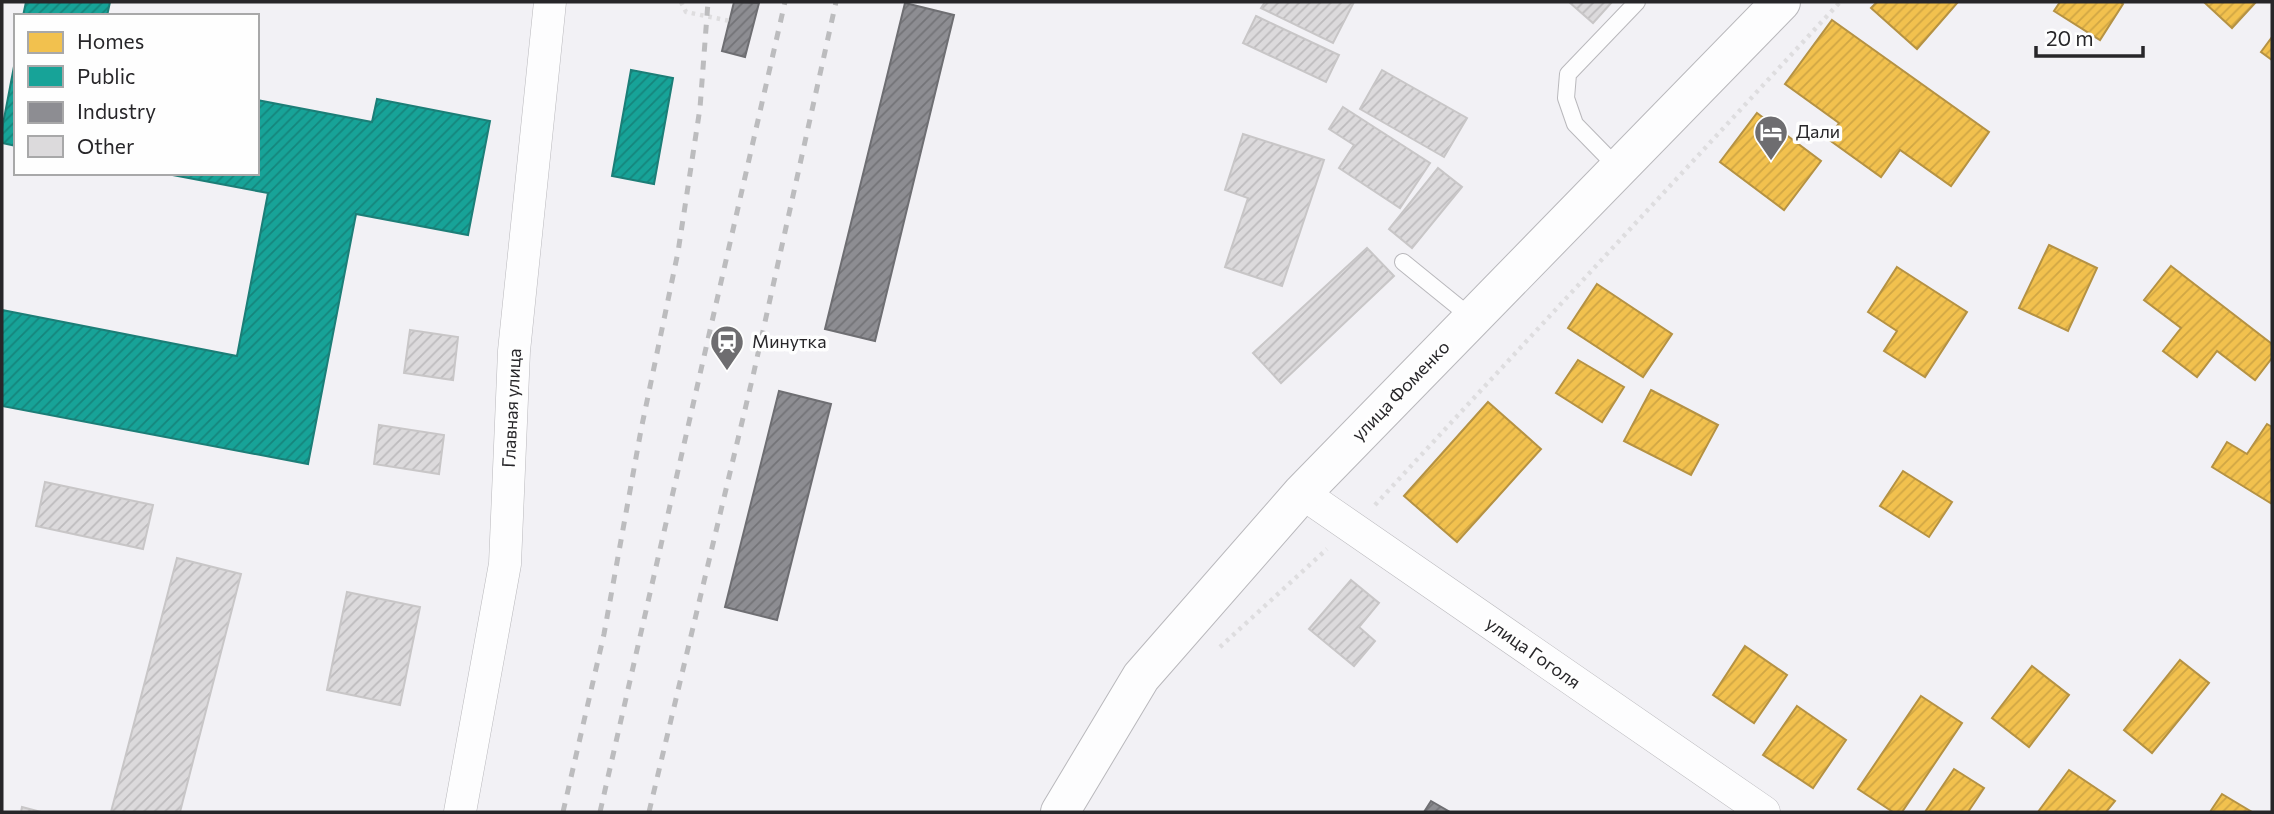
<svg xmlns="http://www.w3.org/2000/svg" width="2274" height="814" viewBox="0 0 2274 814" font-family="Commissioner,sans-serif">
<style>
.homes{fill:url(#homes-hatch);stroke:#b59243;stroke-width:2}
.public{fill:url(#public-hatch);stroke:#1c7e77;stroke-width:2}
.industry{fill:url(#industry-hatch);stroke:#6e6e72;stroke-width:2}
.building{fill:url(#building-hatch);stroke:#c8c6c7;stroke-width:2}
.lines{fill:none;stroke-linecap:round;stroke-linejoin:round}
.lane-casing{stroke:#b9b8bc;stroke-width:18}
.street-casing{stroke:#b9b8bc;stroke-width:33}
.secondary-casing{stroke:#b9b8bc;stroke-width:40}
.path{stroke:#dedddf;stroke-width:4.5;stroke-dasharray:3.5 5;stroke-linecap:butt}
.lane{stroke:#fdfdfe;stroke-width:16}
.street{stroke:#fdfdfe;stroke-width:32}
.secondary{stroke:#fdfdfe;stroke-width:38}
.rail{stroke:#bcbcbe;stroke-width:5;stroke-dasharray:9 9;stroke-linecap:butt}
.labels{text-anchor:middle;stroke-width:7;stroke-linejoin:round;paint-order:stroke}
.poi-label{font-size:18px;fill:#272629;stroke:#fefefe;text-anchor:start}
.street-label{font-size:18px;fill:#272629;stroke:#fefefe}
</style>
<defs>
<pattern id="homes-hatch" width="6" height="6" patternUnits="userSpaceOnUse" patternTransform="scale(1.75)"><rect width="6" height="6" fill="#f2c14e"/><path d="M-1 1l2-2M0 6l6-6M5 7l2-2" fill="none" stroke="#d0a644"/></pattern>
<pattern id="public-hatch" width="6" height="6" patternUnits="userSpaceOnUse" patternTransform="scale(1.75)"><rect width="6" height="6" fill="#17a398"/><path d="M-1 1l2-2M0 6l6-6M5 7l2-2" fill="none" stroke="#15857c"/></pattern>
<pattern id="industry-hatch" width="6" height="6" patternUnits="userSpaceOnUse" patternTransform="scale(1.75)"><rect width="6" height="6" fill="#8d8d92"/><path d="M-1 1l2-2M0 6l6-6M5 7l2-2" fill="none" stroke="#737377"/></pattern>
<pattern id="building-hatch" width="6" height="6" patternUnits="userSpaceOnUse" patternTransform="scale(1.75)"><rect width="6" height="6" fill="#dcdadc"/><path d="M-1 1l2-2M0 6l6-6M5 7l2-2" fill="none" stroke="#bdbbbd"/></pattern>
</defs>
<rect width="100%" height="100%" fill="#f2f1f5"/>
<g class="homes">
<polygon points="1877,2 1958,2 1917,49 1871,8"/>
<polygon points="2060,2 2120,2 2123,4 2100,40 2054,11"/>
<polygon points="2207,2 2256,2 2232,28 2205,3"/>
<polygon points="1832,20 1989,132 1951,186 1900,150 1881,177 1828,139 1839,123 1785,84"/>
<polygon points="2272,37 2272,60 2261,52"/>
<polygon points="1757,113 1821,161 1784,210 1720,162"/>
<polygon points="2049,245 2097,268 2068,331 2019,308"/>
<polygon points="2171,266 2272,344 2272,358 2255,380 2217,351 2197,377 2163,351 2181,328 2144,300"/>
<polygon points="1897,267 1967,312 1925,377 1884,351 1897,331 1868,312"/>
<polygon points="1597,284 1672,334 1643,377 1568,328"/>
<polygon points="1578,360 1624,387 1602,422 1556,393"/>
<polygon points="1651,390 1718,425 1691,475 1624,441"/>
<polygon points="1488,402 1541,449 1457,542 1404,496"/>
<polygon points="2267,424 2272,427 2272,504 2212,467 2227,442 2247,454"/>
<polygon points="1903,471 1952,502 1929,537 1880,506"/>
<polygon points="1745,646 1787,675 1754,723 1713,695"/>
<polygon points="2180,660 2209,683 2152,753 2124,730"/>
<polygon points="2032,666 2069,695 2029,747 1992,718"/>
<polygon points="1921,696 1962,723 1902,812 1893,812 1858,789"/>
<polygon points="1797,706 1846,740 1813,788 1763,755"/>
<polygon points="1954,769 1984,788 1968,812 1925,812"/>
<polygon points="2069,770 2115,801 2106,812 2038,812"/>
<polygon points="2222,794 2252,812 2210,812"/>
</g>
<g class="public">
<polygon points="26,2 110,2 107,16 23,16"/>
<polygon points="16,56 16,146 2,143 2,129"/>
<polygon points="631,70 673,78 654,184 612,176"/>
<polygon points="377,99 490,121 468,235 356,214 308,464 2,406 2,310 237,356 268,193 162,173 257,173 257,100 372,122"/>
</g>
<g class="industry">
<polygon points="734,2 759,3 745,57 722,51"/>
<polygon points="905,3 954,15 875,341 825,329"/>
<polygon points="779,391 831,404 777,620 725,607"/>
<polygon points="1431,801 1450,812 1424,812"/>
</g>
<g class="building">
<polygon points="1265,2 1354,2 1333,43 1261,8"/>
<polygon points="1569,2 1612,2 1593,23"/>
<polygon points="1256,16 1339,55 1326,82 1243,43"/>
<polygon points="1382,70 1467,118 1444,157 1360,109"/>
<polygon points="1343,107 1430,163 1400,208 1339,168 1354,145 1329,129"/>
<polygon points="1243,134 1324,160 1282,286 1225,267 1248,198 1225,190"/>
<polygon points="1438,168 1462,187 1412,248 1389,229"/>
<polygon points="1367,248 1394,276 1281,383 1253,353"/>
<polygon points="410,330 458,337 453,380 404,373"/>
<polygon points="379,425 444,435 439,474 374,464"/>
<polygon points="45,482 153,505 143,549 36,526"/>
<polygon points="177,558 241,574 180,812 111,812"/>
<polygon points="1351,580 1379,603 1359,627 1375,641 1354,666 1309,629"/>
<polygon points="347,592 420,607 400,705 327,690"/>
<polygon points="22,807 41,812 21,812"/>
</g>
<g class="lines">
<g class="lane-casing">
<g id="lane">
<polyline points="1618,168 1575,124 1566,98 1568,74 1637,2"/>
<polyline points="1403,262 1472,318"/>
</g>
</g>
<g class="street-casing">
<g id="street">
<polyline points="1302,493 1764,812"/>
<polyline points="460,812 505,564 514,351 550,2"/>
</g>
</g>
<g class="secondary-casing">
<polyline id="secondary" points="1060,812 1141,677 1302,493 1781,2"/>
</g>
<g class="path">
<polyline points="681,2 686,12 730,21"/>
<polyline points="1375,505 1840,2"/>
<polyline points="1220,647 1327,549"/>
</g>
<use href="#lane" class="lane"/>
<use href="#street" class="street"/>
<use href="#secondary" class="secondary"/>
<g class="rail">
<polyline points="563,812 604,634 641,430 678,252 700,108 708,2"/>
<polyline points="600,812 785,2"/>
<polyline points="649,812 753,376 836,2"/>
</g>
</g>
<defs>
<g id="hotel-pin" transform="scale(1.75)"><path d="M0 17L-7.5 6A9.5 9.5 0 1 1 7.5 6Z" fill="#6e6d70" stroke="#fefefe"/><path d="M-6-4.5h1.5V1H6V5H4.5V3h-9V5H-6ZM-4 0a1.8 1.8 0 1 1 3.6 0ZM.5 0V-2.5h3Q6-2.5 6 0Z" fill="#fff"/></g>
<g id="station-pin" transform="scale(1.75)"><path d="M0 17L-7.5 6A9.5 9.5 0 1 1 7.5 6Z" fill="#6e6d70" stroke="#fefefe"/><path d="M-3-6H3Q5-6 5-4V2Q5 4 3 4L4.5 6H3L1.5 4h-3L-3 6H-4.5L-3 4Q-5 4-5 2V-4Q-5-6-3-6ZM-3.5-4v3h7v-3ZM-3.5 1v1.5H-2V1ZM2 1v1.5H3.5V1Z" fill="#fff"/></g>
</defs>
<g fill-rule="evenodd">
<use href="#hotel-pin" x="1771" y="132"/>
<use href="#station-pin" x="727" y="342"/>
</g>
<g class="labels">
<g class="poi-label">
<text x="1796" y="138">Дали</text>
<text x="752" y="348">Минутка</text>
</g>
<g class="street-label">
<text transform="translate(1401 391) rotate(-46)" y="6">улица Фоменко</text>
<text transform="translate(512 408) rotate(-87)" y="6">Главная улица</text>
<text transform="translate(1533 653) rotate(35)" y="6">улица Гоголя</text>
</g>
</g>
<rect width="2274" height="814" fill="none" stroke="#272629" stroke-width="7"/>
<rect x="14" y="14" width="245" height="161" fill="#fefefe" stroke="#a8a8a9" stroke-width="2"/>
<rect x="28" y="32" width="35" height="21" fill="#f2c14e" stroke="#a8a8a9" stroke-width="2"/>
<text x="77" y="49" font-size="21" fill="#272629">Homes</text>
<rect x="28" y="66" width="35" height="21" fill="#17a398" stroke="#a8a8a9" stroke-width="2"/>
<text x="77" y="84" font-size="21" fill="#272629">Public</text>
<rect x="28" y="102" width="35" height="21" fill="#8d8d92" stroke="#a8a8a9" stroke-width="2"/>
<text x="77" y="119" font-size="21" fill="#272629">Industry</text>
<rect x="28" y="136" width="35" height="21" fill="#dcdadc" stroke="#a8a8a9" stroke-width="2"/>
<text x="77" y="154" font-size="21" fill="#272629">Other</text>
<path d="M2036 46v10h107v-10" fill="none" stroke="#272629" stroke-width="3.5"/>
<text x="2046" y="46" font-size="21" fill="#272629" stroke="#fefefe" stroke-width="5" paint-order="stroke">20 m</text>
</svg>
